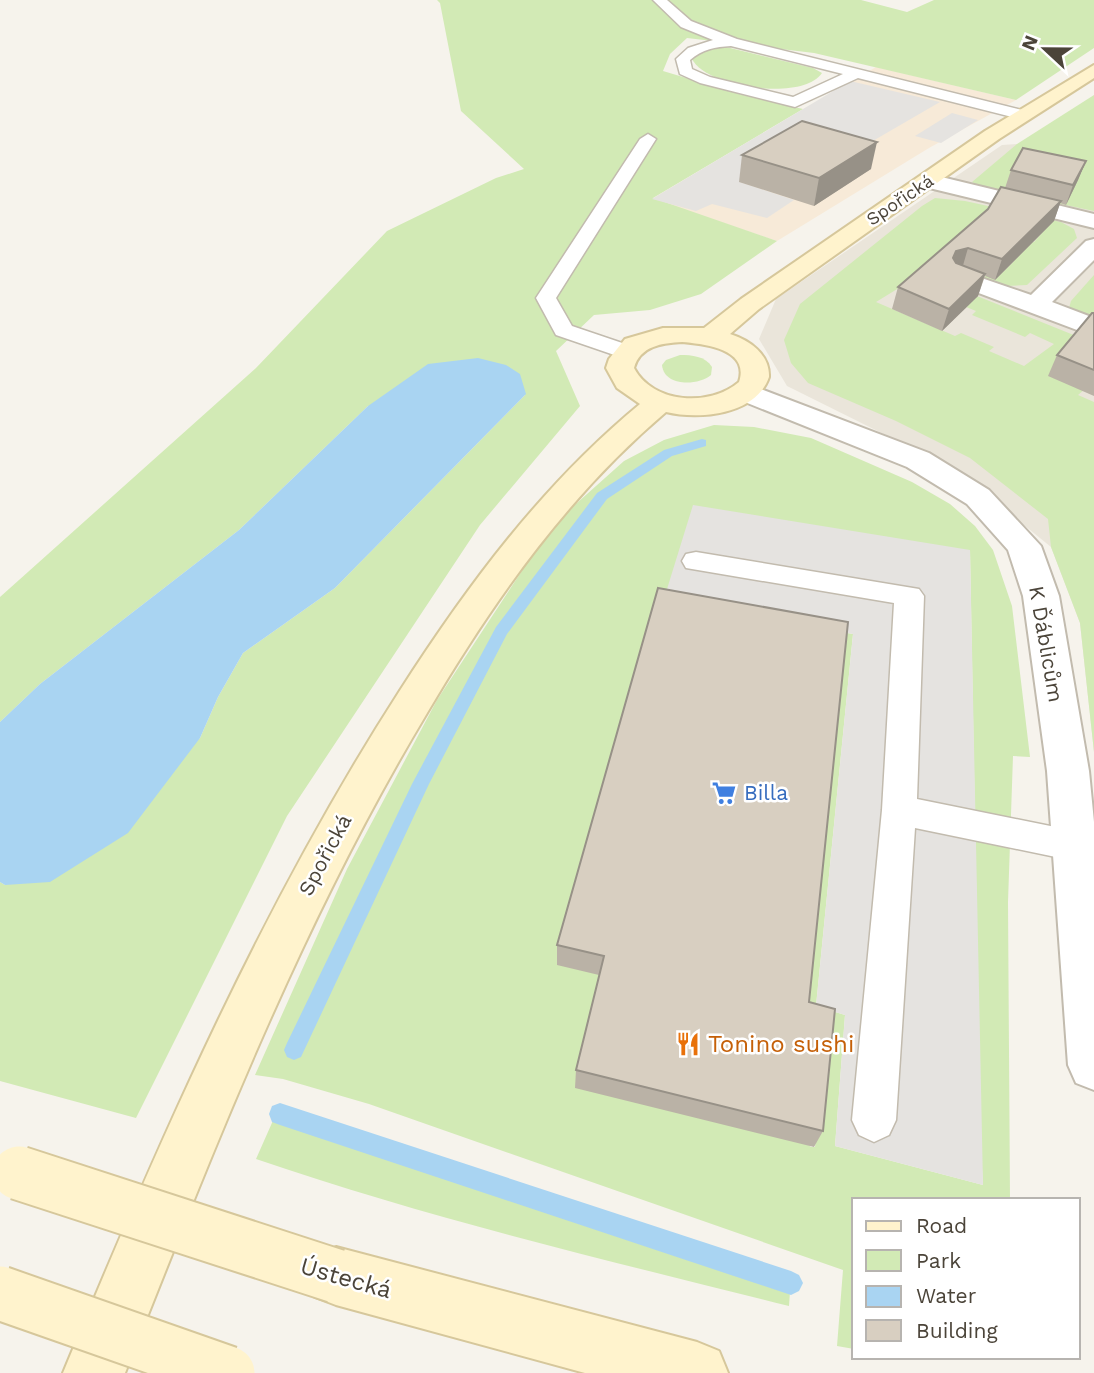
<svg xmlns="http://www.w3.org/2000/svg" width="1094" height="1373" viewBox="0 0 1094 1373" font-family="'Work Sans',sans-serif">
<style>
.residential{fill:#eae5da}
.commercial{fill:#f7ead8}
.green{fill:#d2eab5;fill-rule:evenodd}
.parking{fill:#e5e3e0}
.water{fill:#a9d4f2}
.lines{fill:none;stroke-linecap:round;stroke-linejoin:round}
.stream{fill:#a9d4f2;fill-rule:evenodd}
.lane-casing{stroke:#c2bbae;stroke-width:3}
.street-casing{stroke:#c2bbae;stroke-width:4}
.secondary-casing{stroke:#d6c79b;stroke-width:4}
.lane{fill:#fff;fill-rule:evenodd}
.street{fill:#fff;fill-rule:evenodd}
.secondary{fill:#fff3cd;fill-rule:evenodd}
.secondary-bridge-casing{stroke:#d6c79b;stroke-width:57;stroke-linecap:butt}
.secondary-bridge{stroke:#fff3cd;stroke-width:53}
.wall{fill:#bab2a6}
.shaded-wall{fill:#979187}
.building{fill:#d8cfc1;stroke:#979187;stroke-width:2}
.labels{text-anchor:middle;stroke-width:5;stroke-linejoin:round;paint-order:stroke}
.far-street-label{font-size:18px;fill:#4b4439;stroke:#fff}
.street-label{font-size:21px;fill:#4b4439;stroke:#fff}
.shop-label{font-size:21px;fill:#366cbe;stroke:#fff;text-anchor:start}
.near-food-label{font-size:24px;fill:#c56008;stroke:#fff;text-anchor:start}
.near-street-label{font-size:24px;fill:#4b4439;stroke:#fff}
</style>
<rect width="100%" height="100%" fill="#f6f3ec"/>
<polygon class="residential" points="1017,144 1094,155 1094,752 1080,623 1051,547 958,471 787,386 759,339 776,299 1002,145"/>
<polygon class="commercial" points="876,67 1016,100 929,148 777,241 652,199"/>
<g class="green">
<polygon points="437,0 861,0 907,12 934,0 1094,0 1094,48 1016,100 814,53 687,38 670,54 663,71 743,95 803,109 653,198 777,241 701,294 650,310 594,315 556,351 580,406 480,525 287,816 136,1118 0,1081 0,882 5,885 200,738 218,697 243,653 335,588 525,395 368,406 239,530 40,684 0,722 0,597 256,368 387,231 496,178 524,169 461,111 440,3"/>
<path d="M722 46 813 68 822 73C803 102 705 87 692 59L699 51Z"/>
<polygon points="1094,95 1094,211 983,188 972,182 1017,144"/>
<path d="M935 198 965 201 1061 222 1074 229 1077 238 1027 285 1005 286 962 270 942 282 1086 340 1092 383 1078 395 1094 402V752L1080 623 1051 547 1048 519 970 458 896 421 808 383 791 363 784 340 800 304 922 206ZM993 220 1041 234 1034 242 1024 240 1013 262 1004 271 953 256ZM907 283 976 311 972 315 1025 337 1030 333 1054 344 1024 366 989 351 994 347 961 333 955 336 876 302Z"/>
<polygon points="1094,275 1094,322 1069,308 1071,301"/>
<path d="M680 355C692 355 705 356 712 367L711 375C698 386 664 387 662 365L666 360Z"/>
<path d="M714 425 754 427 811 438 912 482 950 504 975 526 993 550 1012 606 1030 757 1013 756 1008 902 1010 1200H854V1349L837 1346 843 1270 369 1104 283 1079 255 1075 347 869 437 700 533 554 568 511 624 461 664 440ZM970 550 981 1152 983 1185 835 1146 845 1015 816 1006 853 634 663 602ZM602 976 821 1086 815 1147H811Z"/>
<path d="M279 1107 791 1277 789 1306C610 1261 431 1219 256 1159Z"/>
</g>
<g class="parking">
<polygon points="850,81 940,102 840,160 740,182 794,200 767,218 712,204 696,211 652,199"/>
<polygon points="952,113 978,120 941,143 915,136"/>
<polygon points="693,505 970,550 983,1185 835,1146 845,1015 816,1006 853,634 663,602"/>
</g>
<polygon class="water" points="478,358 506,365 520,374 526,394 335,588 243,653 218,697 200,738 128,833 50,882 5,885 0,882 0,722 40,684 239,530 368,406 428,364"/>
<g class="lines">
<g class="stream">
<polygon points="702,439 706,440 706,446 672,456 607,499 507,634 429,784 301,1057 294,1060 287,1057 284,1050 287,1043 412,784 496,627 597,493 664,450"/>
<polygon points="280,1103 791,1271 799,1275 803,1283 799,1291 791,1295 280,1125 272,1122 269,1114 272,1106"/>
</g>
<g class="lane-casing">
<g id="lane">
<path d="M653 0H667L691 21 737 39 1030 112 1032 115 1024 120 858 78 795 107 700 83 680 74 676 59 688 48 713 40 681 27ZM731 46 843 74 793 97 710 77 692 69 690 60C703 49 715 47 731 46Z"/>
<polygon points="648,134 656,139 556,298 572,326 634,347 637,352 634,357 626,359 556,335 536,298 640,139"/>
<polygon points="696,552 919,589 924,596 917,799 1075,831 1088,835 1093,846 1088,857 1075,861 915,828 896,1120 889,1135 874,1142 859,1135 852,1120 882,810 894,603 686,568 682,561 686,554"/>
</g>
</g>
<g class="street-casing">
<g id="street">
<polygon points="929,174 1094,214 1094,228 921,186 918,181 921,176"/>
<polygon points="1094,239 1094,260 1052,302 1094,318 1094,330 1086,332 1077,330 952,283 949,278 952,273 961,271 1031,295 1086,241"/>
<polygon points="745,383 929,453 989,490 1041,546 1059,596 1089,771 1094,822 1094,1090 1076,1083 1068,1065 1047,771 1023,596 1008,550 967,504 907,467 735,398 731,392 735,386"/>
</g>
</g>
<g class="secondary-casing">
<g id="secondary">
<path d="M1094 65V78L999 139 759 309 730 334C749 340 770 354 769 377 756 415 699 420 666 412 567 496 493 601 427 713 302 921 214 1148 125 1373H63C160 1139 262 905 399 692 467 586 542 485 640 404L617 388 606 368 609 359 625 339 663 328H704L741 299 985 131ZM682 342C705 344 750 349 739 382 710 407 653 404 634 368 640 346 662 343 682 342Z"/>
<polygon points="336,1247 697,1342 719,1351 728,1373 585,1373 336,1305 315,1297 307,1276 315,1255"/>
</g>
</g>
<use href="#lane" class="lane"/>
<use href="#street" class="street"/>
<use href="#secondary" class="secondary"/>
<g class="secondary-bridge-casing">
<g id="secondary-bridge">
<polyline points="19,1173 336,1276"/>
<polyline points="0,1293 228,1373"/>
</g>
</g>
<use href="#secondary-bridge" class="secondary-bridge"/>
</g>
<g class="wall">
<polygon points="742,155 871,169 814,206 739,182"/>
<polygon points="1086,161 1078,180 1066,205 1060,203 1054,221 995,280 985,276 978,296 942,331 892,309 898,287 988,209 1005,188 1011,170"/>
<polygon points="1094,313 1094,396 1048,376 1057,355"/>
<polygon points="557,945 809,1002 823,1131 814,1147 575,1088 576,1070 599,975 557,965"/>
</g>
<g class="shaded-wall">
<polygon points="877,142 871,169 814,206 819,178"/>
<polygon points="1086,161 1078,180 1066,205 1073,185"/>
<polygon points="1061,201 1054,221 995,280 1002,259"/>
<polygon points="968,248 962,269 947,279 956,251"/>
<polygon points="985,274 978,296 942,331 949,309"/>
</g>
<g class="building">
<polygon points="802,121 877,142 819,178 742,155"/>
<polygon points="1023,148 1086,161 1073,185 1011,170"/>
<polygon points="1001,187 1061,201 1002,259 968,248 956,251 953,258 956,263 985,274 949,309 898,287 988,209"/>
<polygon points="1092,313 1094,313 1094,370 1057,355"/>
<polygon points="658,588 848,622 809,1002 835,1009 823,1131 576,1070 604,956 557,945"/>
</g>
<defs>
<g id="supermarket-bare" transform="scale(1.89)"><path d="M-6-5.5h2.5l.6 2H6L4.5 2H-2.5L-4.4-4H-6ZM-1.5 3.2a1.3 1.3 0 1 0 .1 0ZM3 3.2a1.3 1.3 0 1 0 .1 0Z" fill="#3f7fe0" stroke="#fff" stroke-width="2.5" paint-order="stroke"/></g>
<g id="restaurant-bare" transform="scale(1.89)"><path d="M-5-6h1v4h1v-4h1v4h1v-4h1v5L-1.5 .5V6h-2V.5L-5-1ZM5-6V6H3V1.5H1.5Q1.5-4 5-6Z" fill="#e8710a" stroke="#fff" stroke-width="2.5" paint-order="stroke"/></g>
</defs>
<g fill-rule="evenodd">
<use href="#supermarket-bare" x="724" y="793"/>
<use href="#restaurant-bare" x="688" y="1044"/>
</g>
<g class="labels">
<g class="far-street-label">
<text transform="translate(900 200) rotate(-34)" y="6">Spořická</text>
</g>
<g class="street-label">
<text transform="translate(1046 644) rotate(80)" y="7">K Ďáblicům</text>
<text transform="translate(325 855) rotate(-62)" y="7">Spořická</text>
</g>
<g class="shop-label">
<text x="744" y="800">Billa</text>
</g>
<g class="near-food-label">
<text x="708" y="1052">Tonino sushi</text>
</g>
<g class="near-street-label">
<text transform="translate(346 1278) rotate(16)" y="8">Ústecká</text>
</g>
</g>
<rect x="852" y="1198" width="228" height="161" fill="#ffffff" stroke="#b7b4b0" stroke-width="2"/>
<rect x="866" y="1221" width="35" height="10" fill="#fff3cd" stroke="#b7b4b0" stroke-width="2"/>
<text x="916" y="1233" font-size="21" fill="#4b4439">Road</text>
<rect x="866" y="1250" width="35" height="21" fill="#d2eab5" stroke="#b7b4b0" stroke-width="2"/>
<text x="916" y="1268" font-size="21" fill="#4b4439">Park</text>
<rect x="866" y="1286" width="35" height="21" fill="#a9d4f2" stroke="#b7b4b0" stroke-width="2"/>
<text x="916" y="1303" font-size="21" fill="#4b4439">Water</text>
<rect x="866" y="1320" width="35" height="21" fill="#d8cfc1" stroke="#b7b4b0" stroke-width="2"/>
<text x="916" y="1338" font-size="21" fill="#4b4439">Building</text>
<g transform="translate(1045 49) rotate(292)" stroke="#ffffff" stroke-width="5" paint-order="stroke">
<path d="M0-5L12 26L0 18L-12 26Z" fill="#4b4439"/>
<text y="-10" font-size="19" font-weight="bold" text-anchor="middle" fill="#4b4439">N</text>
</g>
</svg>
